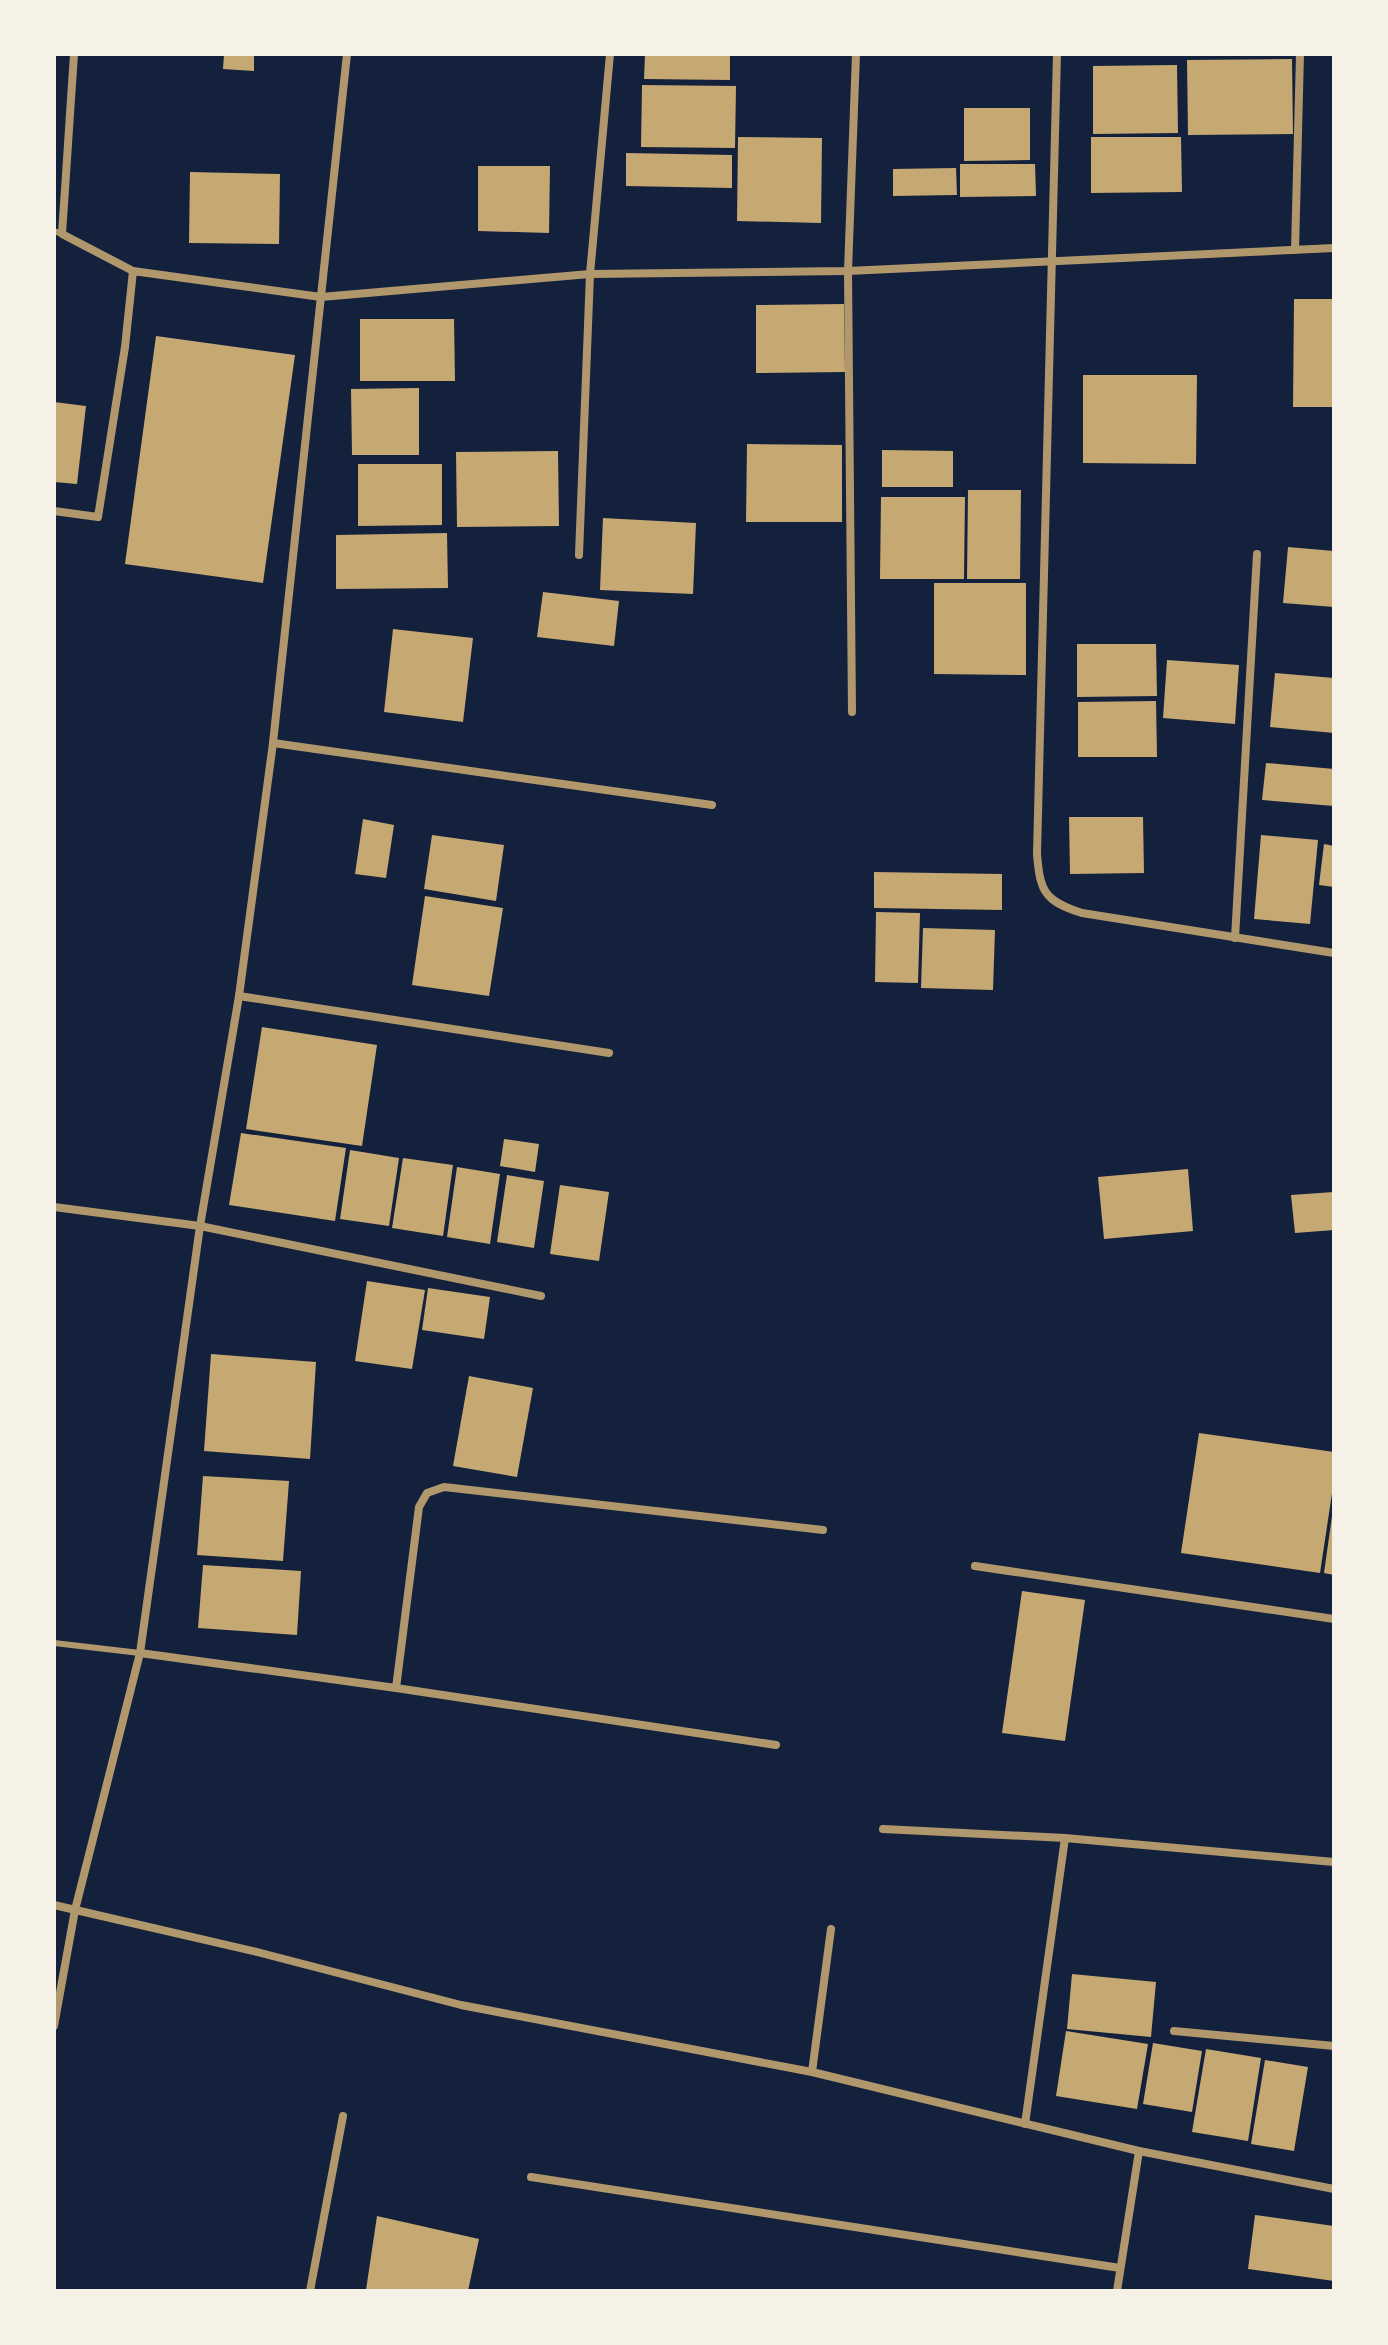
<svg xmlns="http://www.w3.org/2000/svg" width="1388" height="2345" viewBox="0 0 1388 2345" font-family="Roboto,sans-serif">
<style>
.building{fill:#c6a872}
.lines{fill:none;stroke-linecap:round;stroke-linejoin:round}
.service{stroke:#b1986c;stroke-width:6}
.minor{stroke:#b1986c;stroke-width:8}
</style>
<rect width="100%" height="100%" fill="#14213d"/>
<g class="building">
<polygon points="224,54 254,54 254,71 223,69"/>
<polygon points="645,54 730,54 730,80 644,79"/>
<polygon points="1292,59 1293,134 1188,135 1187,60"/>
<polygon points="1177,65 1178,133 1093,134 1093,66"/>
<polygon points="642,85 736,86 735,148 641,147"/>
<polygon points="964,108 1030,108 1030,160 964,161"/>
<polygon points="738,137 822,138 821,223 737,221"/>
<polygon points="1091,137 1181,137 1182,192 1091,193"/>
<polygon points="626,153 732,155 732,188 626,186"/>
<polygon points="960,164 1035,164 1036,196 960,197"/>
<polygon points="478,166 550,166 549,233 478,231"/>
<polygon points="956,168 957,195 893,196 893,169"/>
<polygon points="190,172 280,174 279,244 189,243"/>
<polygon points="1294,299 1334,299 1334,407 1293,407"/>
<polygon points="844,304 845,372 756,373 756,305"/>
<polygon points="360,319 454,319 455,381 360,381"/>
<polygon points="156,336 295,355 263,583 125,564"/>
<polygon points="1083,375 1197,375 1196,464 1083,463"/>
<polygon points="419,388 419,455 352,455 351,389"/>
<polygon points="54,402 86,406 77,484 54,482"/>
<polygon points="747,444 842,445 842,522 746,522"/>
<polygon points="882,450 953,451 953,487 882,487"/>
<polygon points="558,451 559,526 457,527 456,452"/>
<polygon points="358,464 442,464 442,525 358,526"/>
<polygon points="968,490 1021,490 1020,579 967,579"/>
<polygon points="881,497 965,497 964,579 880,579"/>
<polygon points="603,518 696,523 693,594 600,590"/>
<polygon points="447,533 448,588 336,589 336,535"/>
<polygon points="1288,547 1334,551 1334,607 1283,603"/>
<polygon points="934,583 1026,583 1026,675 934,674"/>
<polygon points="543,592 619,601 614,646 537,637"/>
<polygon points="393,629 473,638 463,722 384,712"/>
<polygon points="1077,644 1156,644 1157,696 1077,697"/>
<polygon points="1167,660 1239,665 1235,724 1163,718"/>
<polygon points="1275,673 1334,678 1334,733 1270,727"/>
<polygon points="1156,701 1157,757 1078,757 1078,702"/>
<polygon points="1266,763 1334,769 1334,806 1262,800"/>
<polygon points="1069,817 1143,817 1144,873 1070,874"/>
<polygon points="363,819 394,825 386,878 355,874"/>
<polygon points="432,835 504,845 496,901 424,889"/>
<polygon points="1261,835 1318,840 1310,924 1254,919"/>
<polygon points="1324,844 1334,846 1334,887 1319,885"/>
<polygon points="874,872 1002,874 1002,910 874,908"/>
<polygon points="425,896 503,908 489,996 412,985"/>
<polygon points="876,912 920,913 918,983 875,982"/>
<polygon points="923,928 995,930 993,990 921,988"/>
<polygon points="262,1027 377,1045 362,1146 246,1129"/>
<polygon points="241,1133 346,1148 335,1221 229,1205"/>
<polygon points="504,1139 539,1144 535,1172 500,1166"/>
<polygon points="350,1150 399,1158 389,1226 340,1219"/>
<polygon points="403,1158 453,1165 443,1236 392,1228"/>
<polygon points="457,1167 500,1174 490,1244 447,1237"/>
<polygon points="1188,1169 1193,1231 1104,1239 1098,1177"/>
<polygon points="507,1175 544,1181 534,1248 497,1242"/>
<polygon points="560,1185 609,1192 599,1261 550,1254"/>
<polygon points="1334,1192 1334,1230 1295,1233 1291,1195"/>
<polygon points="367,1281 425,1290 412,1369 355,1361"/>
<polygon points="428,1288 490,1297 484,1339 422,1330"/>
<polygon points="211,1354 316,1362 310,1459 204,1451"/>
<polygon points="469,1376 533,1388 517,1477 453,1466"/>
<polygon points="1199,1433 1334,1452 1334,1480 1320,1573 1181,1553"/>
<polygon points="203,1476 289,1481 283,1561 197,1555"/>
<polygon points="1332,1516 1334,1516 1334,1575 1324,1573"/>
<polygon points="203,1565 301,1571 297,1635 198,1628"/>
<polygon points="1022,1591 1085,1600 1065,1741 1002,1733"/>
<polygon points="1072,1974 1156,1982 1151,2037 1067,2029"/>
<polygon points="1066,2031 1148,2044 1137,2109 1056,2096"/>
<polygon points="1153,2043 1202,2051 1192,2112 1143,2104"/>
<polygon points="1206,2049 1261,2058 1248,2141 1192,2132"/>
<polygon points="1265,2060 1308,2067 1294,2151 1251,2144"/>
<polygon points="1255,2215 1334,2226 1334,2281 1248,2269"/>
<polygon points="377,2216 479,2239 468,2291 366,2290"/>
</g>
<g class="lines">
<g class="service">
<polyline points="54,231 62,234"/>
<polyline points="54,1643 140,1653"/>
</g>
<g class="minor">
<polyline points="74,54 62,234 133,271"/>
<path d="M1057 54 1037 854C1040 891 1044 901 1082 913L1334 953"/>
<polyline points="1295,250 1300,54"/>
<polyline points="54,511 98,517 125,347 133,271 321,297 590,274 848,271 1334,248"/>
<polyline points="579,555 590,274 610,54"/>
<polyline points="852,712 848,271 856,54"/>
<polyline points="273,743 712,805"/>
<polyline points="1235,938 1257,554"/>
<polyline points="239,996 609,1053"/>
<polyline points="54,1207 200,1226 541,1296"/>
<polyline points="975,1566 1334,1619"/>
<polyline points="140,1653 396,1688 419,1507 427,1493 444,1487 823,1530"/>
<polyline points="396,1688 776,1745"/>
<polyline points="883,1829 1065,1838"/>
<polyline points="54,1905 257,1952 461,2005 812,2072 1139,2151 1334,2189"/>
<polyline points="54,2026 75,1910 140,1653 200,1226 239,996 273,743 347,54"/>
<polyline points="1174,2031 1334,2046"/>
<polyline points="812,2072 831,1929"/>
<polyline points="1025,2124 1065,1838 1334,1862"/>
<polyline points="531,2177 1120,2268"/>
<polyline points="310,2291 343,2116"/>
<polyline points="1117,2291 1139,2151"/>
</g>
</g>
<rect width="1388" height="2345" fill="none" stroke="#f6f1e7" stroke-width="112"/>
</svg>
